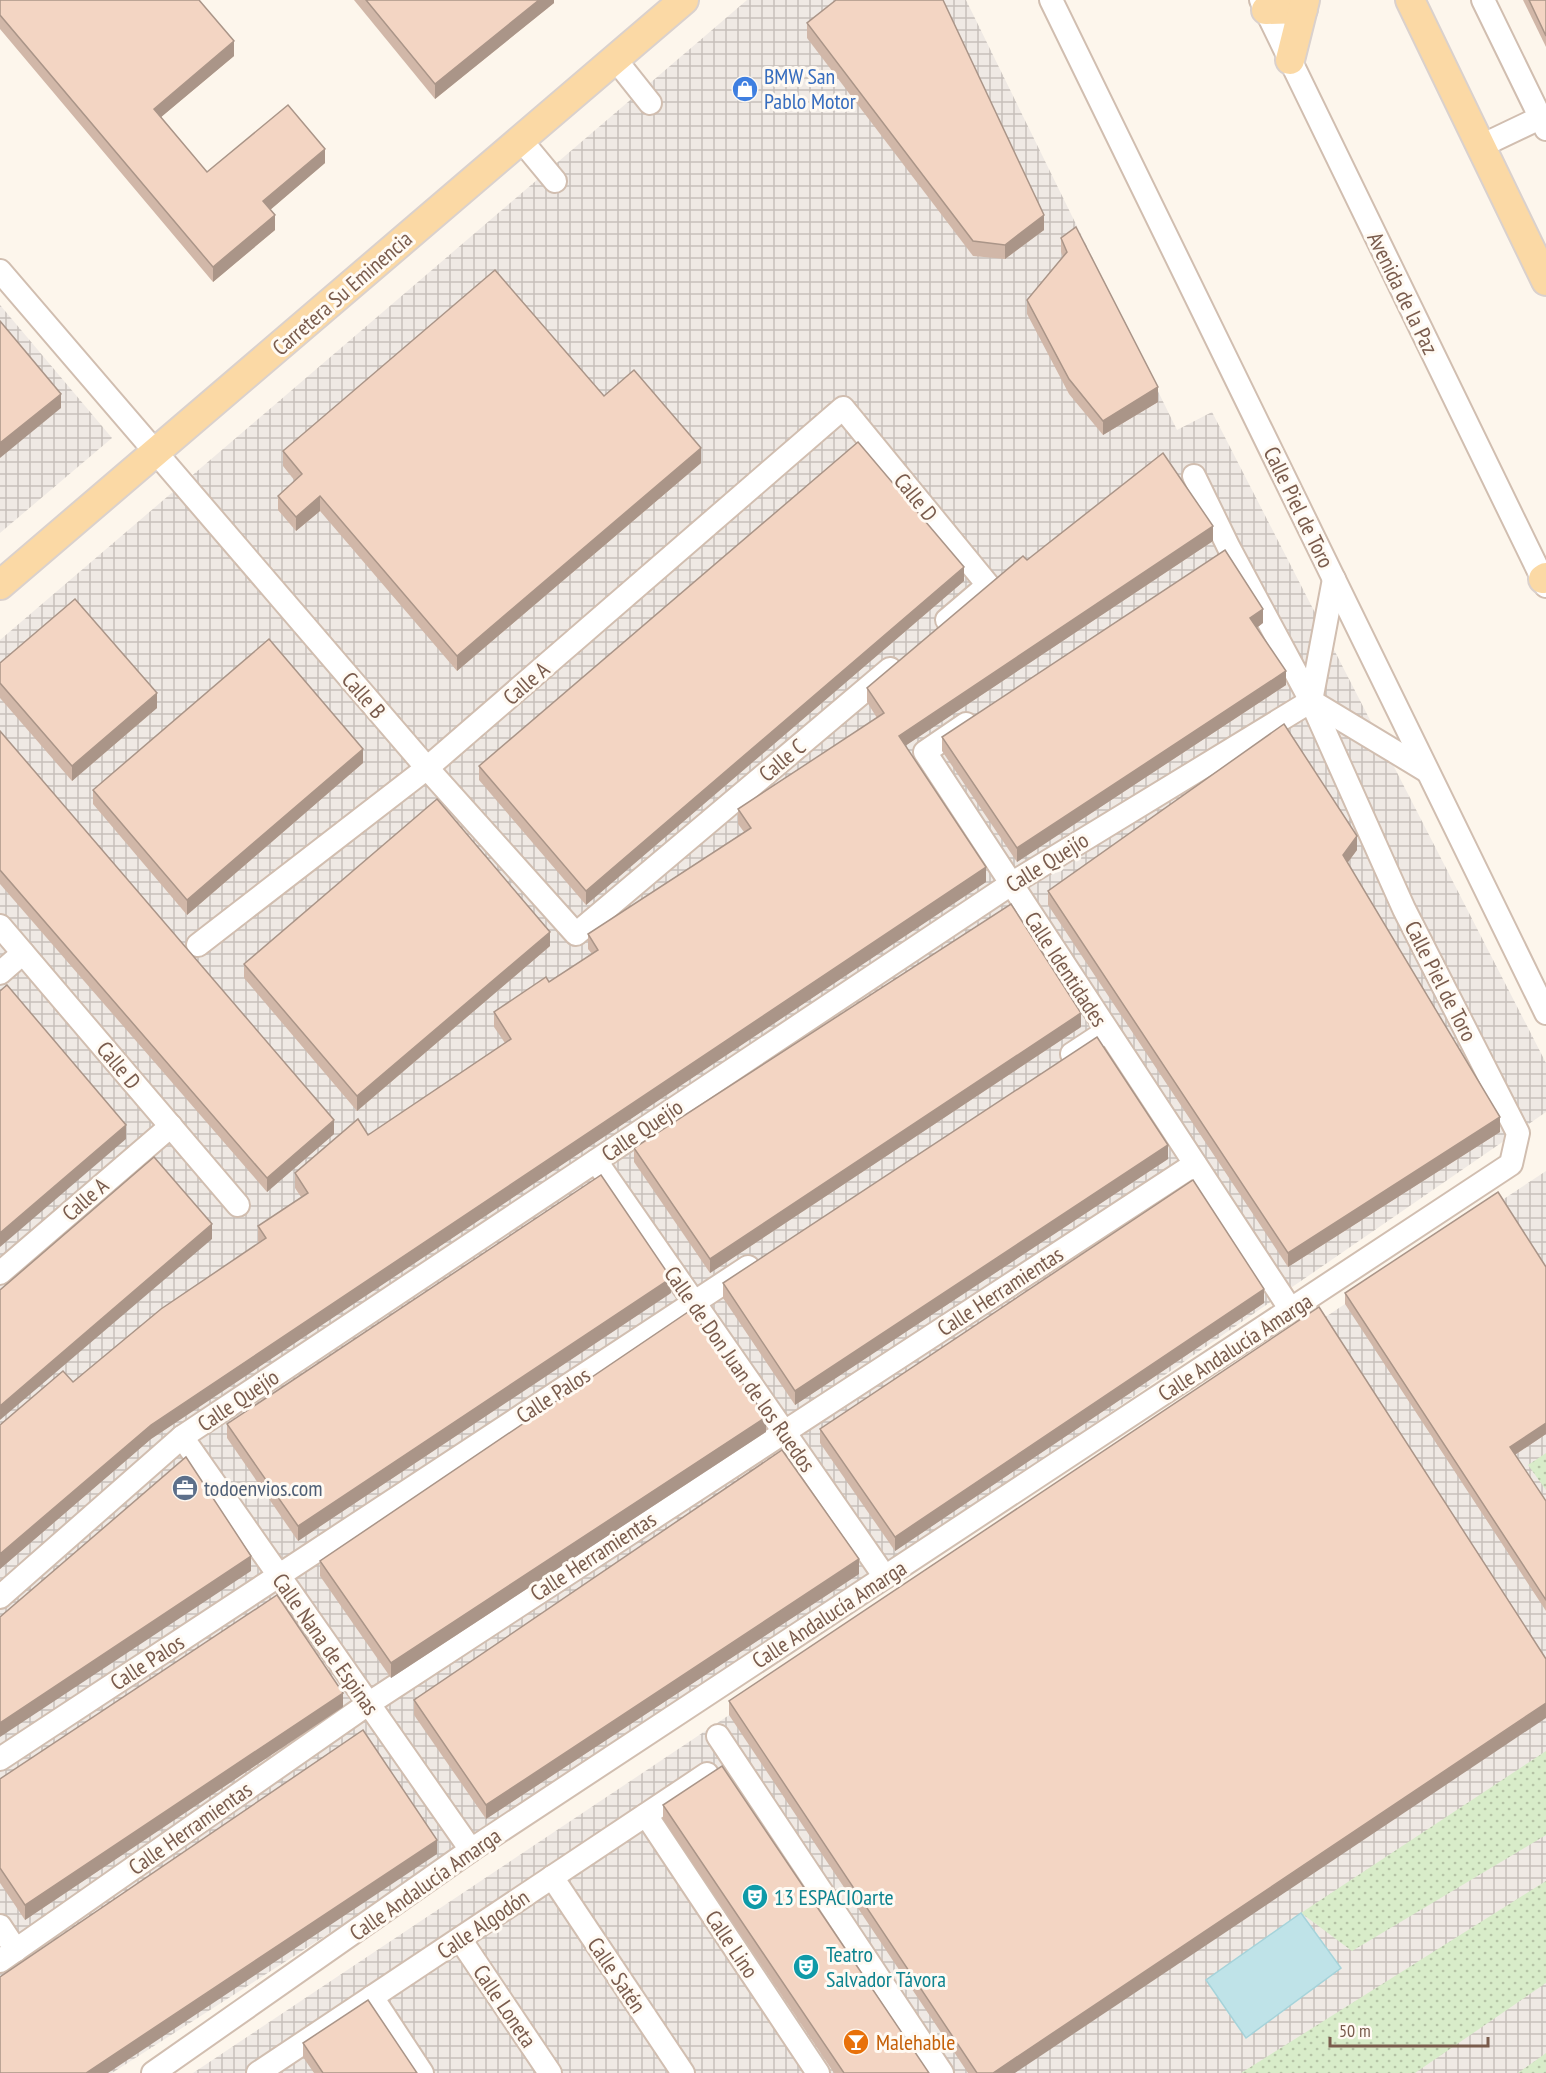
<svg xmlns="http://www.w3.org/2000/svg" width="1546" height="2073" viewBox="0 0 1546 2073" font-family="'PT Sans Narrow',sans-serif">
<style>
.industrial{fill:url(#industrial-grid)}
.park{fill:url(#park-dots)}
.water{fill:#bfe3e8;stroke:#a5d3da;stroke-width:1.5}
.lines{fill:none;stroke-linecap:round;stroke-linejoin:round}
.minor-casing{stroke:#d1beb0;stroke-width:26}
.major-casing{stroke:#dad1cd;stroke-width:32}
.minor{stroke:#fff;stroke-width:22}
.major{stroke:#fbd9a5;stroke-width:28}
.wall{fill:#d1b7a8}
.shaded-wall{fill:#aa9588}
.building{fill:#f3d5c3;stroke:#aa9588;stroke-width:1.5}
.labels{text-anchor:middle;stroke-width:6;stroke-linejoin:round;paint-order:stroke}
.shop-label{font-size:22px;fill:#366cbe;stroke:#fffaf3;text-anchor:start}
.street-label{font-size:22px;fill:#7a5c4d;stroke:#fffaf3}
.service-label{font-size:22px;fill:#4e5e75;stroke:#fffaf3;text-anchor:start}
.culture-label{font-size:22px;fill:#0d838f;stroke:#fffaf3;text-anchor:start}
.food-label{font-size:22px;fill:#c56008;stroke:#fffaf3;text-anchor:start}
</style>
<defs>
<pattern id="industrial-grid" width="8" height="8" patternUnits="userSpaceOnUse" patternTransform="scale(1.5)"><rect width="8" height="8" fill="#efe9e4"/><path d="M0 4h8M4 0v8" fill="none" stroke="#c7c0bb"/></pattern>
<pattern id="park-dots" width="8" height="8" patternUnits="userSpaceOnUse" patternTransform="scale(1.5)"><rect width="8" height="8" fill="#d8ecc9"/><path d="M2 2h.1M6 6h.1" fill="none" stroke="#b4c2a5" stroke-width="1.8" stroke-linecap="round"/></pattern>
</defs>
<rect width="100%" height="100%" fill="#fdf6ec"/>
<g class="industrial">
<polygon points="747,0 966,0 1177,430 1212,412 1546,1063 1546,1112 702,1694 112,2073 0,2073 0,640"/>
<polygon points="0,305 112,438 0,533"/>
<polygon points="1546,1171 1546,2073 193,2073 1345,1304"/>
</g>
<g class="park">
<polygon points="1546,1453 1546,1490 1528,1465"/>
<polygon points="1546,1751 1546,1835 1352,1951 1301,1913"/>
<polygon points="1546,1881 1546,1983 1415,2073 1241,2073"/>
<polygon points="1546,2053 1546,2073 1518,2073"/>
</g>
<polygon class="water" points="1301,1913 1341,1968 1246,2038 1206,1980"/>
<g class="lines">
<g class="minor-casing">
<g id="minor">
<polyline points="1051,0 1546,1013"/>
<polyline points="1261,0 1546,586"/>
<polyline points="1483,0 1546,129"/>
<polyline points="615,59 650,103"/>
<polyline points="521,140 555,181"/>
<polyline points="1481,146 1546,115"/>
<polyline points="0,271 427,768 576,934 890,669"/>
<polyline points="1311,701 1334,579"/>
<polyline points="966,724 925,752 1291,1310"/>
<polyline points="0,926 238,1205"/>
<polyline points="198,945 427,768 843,408 988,585 947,620"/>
<polyline points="0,973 23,953"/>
<polyline points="1072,1054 1107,1031"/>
<polyline points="596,1161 885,1577"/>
<polyline points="0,1273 171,1126"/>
<polyline points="182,1437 471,1850"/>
<polyline points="0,1597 182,1437 1011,884 1311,701 1427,771"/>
<polyline points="718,1736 942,2073"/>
<polyline points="0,1759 748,1267"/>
<polyline points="646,1815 818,2073"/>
<polyline points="552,1877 683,2073"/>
<polyline points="0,1926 16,1950"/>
<polyline points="460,1939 550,2073"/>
<polyline points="0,1961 368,1704 1195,1164"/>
<polyline points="372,1997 422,2073"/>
<polyline points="153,2073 471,1850 1511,1164 1518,1133 1404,909 1311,701 1229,548 1194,476"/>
<polyline points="258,2073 707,1774"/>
</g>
</g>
<g class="major-casing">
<g id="major">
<polyline points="1410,0 1546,281"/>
<polyline points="1266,10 1303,9"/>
<polyline points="1290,60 1305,0"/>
<polyline points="1543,579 1546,577"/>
<polyline points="0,585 684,0"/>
</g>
</g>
<use href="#minor" class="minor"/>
<use href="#major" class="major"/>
</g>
<g class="wall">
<polygon points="0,0 234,56 161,117 207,172 325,163 270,210 275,230 213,282 0,29"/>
<polygon points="354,0 554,0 554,3 435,99"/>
<polygon points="1523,0 1546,0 1546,47"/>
<polygon points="807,23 1044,230 1005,259 973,256 807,38"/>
<polygon points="1061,238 1158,402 1103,435 1069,394 1027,314 1027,300 1063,257 1061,252"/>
<polygon points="604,396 701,463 457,671 320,511 296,531 278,510 278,496 295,481 283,466 283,451"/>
<polygon points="1213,541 905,746 986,882 151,1439 0,1569 0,1425 73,1382 259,1243 258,1241 258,1226 301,1197 295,1188 295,1173 368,1135 505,1043 494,1027 494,1012 549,982 592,954 588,949 588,934 744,832 738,824 738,809 877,718 867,702 867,688 1027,560"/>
<polygon points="964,581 586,905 479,780 479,766"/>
<polygon points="1263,623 1256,628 1286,685 1017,862 942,751 942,737"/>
<polygon points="0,663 157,708 72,781 0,698"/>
<polygon points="0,731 334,1134 267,1192 0,884"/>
<polygon points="363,763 187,915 93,804 93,790"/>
<polygon points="1357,850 1347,863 1500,1132 1288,1267 1048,905 1048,891"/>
<polygon points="550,946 357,1111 244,978 244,964"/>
<polygon points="1081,1027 710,1273 634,1162 634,1148"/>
<polygon points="1168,1159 795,1405 723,1298 723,1283"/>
<polygon points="1546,1267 1546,1434 1515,1455 1546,1501 1546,1611 1345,1304 1345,1293"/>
<polygon points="671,1293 298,1541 227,1438 227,1424"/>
<polygon points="1264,1303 895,1551 820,1443 820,1429"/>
<polygon points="766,1432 391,1678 320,1576 320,1561"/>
<polygon points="859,1574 486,1819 414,1715 414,1700"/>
<polygon points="729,1701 1015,2073 968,2073 729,1715"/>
<polygon points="343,1707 25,1920 0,1883 0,1779"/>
<polygon points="663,1805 929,2073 834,2073 663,1819"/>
<polygon points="303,2043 417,2073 314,2073 303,2057"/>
</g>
<g class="shaded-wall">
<polygon points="539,0 554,0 554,3 435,99 435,84"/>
<polygon points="234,41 234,56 154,123 154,109"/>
<polygon points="325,149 325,163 263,216 263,201"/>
<polygon points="275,215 275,230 213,282 213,267"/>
<polygon points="1044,215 1044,230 1005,259 1005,245"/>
<polygon points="1158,387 1158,402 1103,435 1103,421"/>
<polygon points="61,394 61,408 0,458 0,443"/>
<polygon points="701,448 701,463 457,671 457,656"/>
<polygon points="320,496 320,511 296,531 296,517"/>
<polygon points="1213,526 1213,541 899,750 899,736"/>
<polygon points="964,567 964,581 586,905 586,891"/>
<polygon points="1263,609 1263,623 1250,633 1250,618"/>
<polygon points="1286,671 1286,685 1017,862 1017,848"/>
<polygon points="157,693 157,708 72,781 72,766"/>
<polygon points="363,749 363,763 187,915 187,900"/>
<polygon points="1357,836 1357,850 1343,869 1343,855"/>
<polygon points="986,867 986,882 151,1439 0,1569 0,1554 151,1425"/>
<polygon points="550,932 550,946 357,1111 357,1096"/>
<polygon points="1081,1013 1081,1027 710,1273 710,1259"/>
<polygon points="1500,1117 1500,1132 1288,1267 1288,1253"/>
<polygon points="334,1120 334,1134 267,1192 267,1178"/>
<polygon points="126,1125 126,1139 0,1247 0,1233"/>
<polygon points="1168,1145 1168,1159 795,1405 795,1391"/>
<polygon points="212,1224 212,1239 0,1420 0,1406"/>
<polygon points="671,1278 671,1293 298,1541 298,1526"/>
<polygon points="1264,1289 1264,1303 895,1551 895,1537"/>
<polygon points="766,1417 766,1432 391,1678 391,1663"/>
<polygon points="1546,1423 1546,1434 1510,1458 1510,1447"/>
<polygon points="251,1556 251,1571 0,1737 0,1723"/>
<polygon points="859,1559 859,1574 486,1819 486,1805"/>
<polygon points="343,1693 343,1707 25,1920 25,1905"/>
<polygon points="1546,1703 1546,1718 1015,2073 993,2073"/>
<polygon points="437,1840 437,1854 108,2073 86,2073"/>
</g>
<g class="building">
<polygon points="0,0 199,0 234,41 154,109 207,172 288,105 325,149 263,201 275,215 213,267 0,15"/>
<polygon points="366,0 539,0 435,84"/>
<polygon points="836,0 943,0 1044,215 1005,245 973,241 807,23"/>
<polygon points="1529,0 1546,0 1546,36"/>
<polygon points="1076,227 1158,387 1103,421 1069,379 1027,300 1067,252 1061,238"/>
<polygon points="495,270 604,396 634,370 701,448 457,656 320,496 296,517 278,496 302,474 283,451"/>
<polygon points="0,321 61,394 0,443"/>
<polygon points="858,442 964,567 586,891 479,766"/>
<polygon points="1163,453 1213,526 899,736 986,867 151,1425 0,1554 0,1425 63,1371 73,1382 161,1309 266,1238 258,1226 308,1193 295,1173 358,1119 368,1135 511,1039 494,1012 546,977 549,982 598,950 588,934 751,828 738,809 884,713 867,688 1023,556 1027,560"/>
<polygon points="1225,550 1263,609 1250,618 1286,671 1017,848 942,737"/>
<polygon points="75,599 157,693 72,766 0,683 0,663"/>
<polygon points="269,639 363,749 187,900 93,790"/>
<polygon points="1284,724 1357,836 1343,855 1500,1117 1288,1253 1048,891"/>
<polygon points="0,731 334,1120 267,1178 0,870"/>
<polygon points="437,799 550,932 357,1096 244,964"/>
<polygon points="1011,904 1081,1013 710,1259 634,1148"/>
<polygon points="7,985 126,1125 0,1233 0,991"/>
<polygon points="1097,1037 1168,1145 795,1391 723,1283"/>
<polygon points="154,1157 212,1224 0,1406 0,1290"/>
<polygon points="601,1175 671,1278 298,1526 227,1424"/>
<polygon points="1193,1180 1264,1289 895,1537 820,1429"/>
<polygon points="1498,1192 1546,1267 1546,1423 1510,1447 1546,1501 1546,1600 1345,1293"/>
<polygon points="1319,1307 1546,1659 1546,1703 993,2073 977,2073 729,1701"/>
<polygon points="691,1310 766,1417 391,1663 320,1561"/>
<polygon points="782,1450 859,1559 486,1805 414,1700"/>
<polygon points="186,1457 251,1556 0,1723 0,1617"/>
<polygon points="277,1595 343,1693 25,1905 0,1868 0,1779"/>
<polygon points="363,1730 437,1840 86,2073 0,2073 0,1977"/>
<polygon points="722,1766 929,2073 844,2073 663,1805"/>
<polygon points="368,2000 417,2073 323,2073 303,2043"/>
</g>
<defs>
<g id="shop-disc" transform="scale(1.35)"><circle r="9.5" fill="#3f7fe0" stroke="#fffaf3"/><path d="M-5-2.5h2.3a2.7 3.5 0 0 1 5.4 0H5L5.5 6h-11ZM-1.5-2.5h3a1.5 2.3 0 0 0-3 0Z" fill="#fff"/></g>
<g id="office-disc" transform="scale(1.35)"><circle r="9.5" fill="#5c6f8a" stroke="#fffaf3"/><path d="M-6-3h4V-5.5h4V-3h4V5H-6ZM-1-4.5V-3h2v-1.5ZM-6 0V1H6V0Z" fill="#fff"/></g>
<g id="theatre-disc" transform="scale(1.35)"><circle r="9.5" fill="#0f9aa8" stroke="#fffaf3"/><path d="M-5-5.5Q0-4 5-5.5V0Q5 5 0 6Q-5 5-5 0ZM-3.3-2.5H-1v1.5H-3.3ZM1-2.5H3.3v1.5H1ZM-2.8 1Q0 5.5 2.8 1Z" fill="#fff"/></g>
<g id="bar-disc" transform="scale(1.35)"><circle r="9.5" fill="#e8710a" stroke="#fffaf3"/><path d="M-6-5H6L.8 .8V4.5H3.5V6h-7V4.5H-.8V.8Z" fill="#fff"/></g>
</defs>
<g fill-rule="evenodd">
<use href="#shop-disc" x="745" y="89"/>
<use href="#office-disc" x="185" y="1488"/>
<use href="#theatre-disc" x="755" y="1897"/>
<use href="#theatre-disc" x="806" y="1967"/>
<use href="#bar-disc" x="856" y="2042"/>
</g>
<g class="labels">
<g class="shop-label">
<text x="764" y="84">BMW San<tspan x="764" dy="25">Pablo Motor</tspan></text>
</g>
<g class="street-label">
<text transform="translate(342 293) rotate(-41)" y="8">Carretera Su Eminencia</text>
<text transform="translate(1403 293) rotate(64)" y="8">Avenida de la Paz</text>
<text transform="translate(916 497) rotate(51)" y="8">Calle D</text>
<text transform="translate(1299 507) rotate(64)" y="8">Calle Piel de Toro</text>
<text transform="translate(526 683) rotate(-41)" y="8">Calle A</text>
<text transform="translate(364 695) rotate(49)" y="8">Calle B</text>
<text transform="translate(782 760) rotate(-40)" y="8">Calle C</text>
<text transform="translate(1047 862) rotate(-32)" y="8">Calle Quejío</text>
<text transform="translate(1066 969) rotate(57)" y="8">Calle Identidades</text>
<text transform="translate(1441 981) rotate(63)" y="8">Calle Piel de Toro</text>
<text transform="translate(119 1065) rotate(50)" y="8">Calle D</text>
<text transform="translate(642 1130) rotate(-34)" y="8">Calle Quejío</text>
<text transform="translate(85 1199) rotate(-41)" y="8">Calle A</text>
<text transform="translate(1000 1291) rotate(-33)" y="8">Calle Herramientas</text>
<text transform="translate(1235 1347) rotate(-33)" y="8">Calle Andalucía Amarga</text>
<text transform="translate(740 1369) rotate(55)" y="8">Calle de Don Juan de los Ruedos</text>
<text transform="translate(553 1395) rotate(-33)" y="8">Calle Palos</text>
<text transform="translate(238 1400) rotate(-34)" y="8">Calle Quejío</text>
<text transform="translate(593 1556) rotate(-33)" y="8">Calle Herramientas</text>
<text transform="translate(829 1614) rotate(-33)" y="8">Calle Andalucía Amarga</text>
<text transform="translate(326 1644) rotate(55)" y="8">Calle Nana de Espinas</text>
<text transform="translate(147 1662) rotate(-33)" y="8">Calle Palos</text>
<text transform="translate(190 1828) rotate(-35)" y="8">Calle Herramientas</text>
<text transform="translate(425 1884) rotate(-35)" y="8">Calle Andalucía Amarga</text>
<text transform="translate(483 1924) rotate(-34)" y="8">Calle Algodón</text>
<text transform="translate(732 1944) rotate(56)" y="8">Calle Lino</text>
<text transform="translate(617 1975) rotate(56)" y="8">Calle Satén</text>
<text transform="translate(505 2006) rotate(56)" y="8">Calle Loneta</text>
</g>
<g class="service-label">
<text x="204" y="1496">todoenvios.com</text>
</g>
<g class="culture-label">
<text x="774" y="1905">13 ESPACIOarte</text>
<text x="826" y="1962">Teatro<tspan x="826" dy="25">Salvador Távora</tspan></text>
</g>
<g class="food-label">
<text x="876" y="2050">Malehable</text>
</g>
</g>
<path d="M1330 2037v9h158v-9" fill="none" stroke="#7a5c4d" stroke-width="3"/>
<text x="1339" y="2037" font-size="18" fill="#7a5c4d" stroke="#fffaf3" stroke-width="4.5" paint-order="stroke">50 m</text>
</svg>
